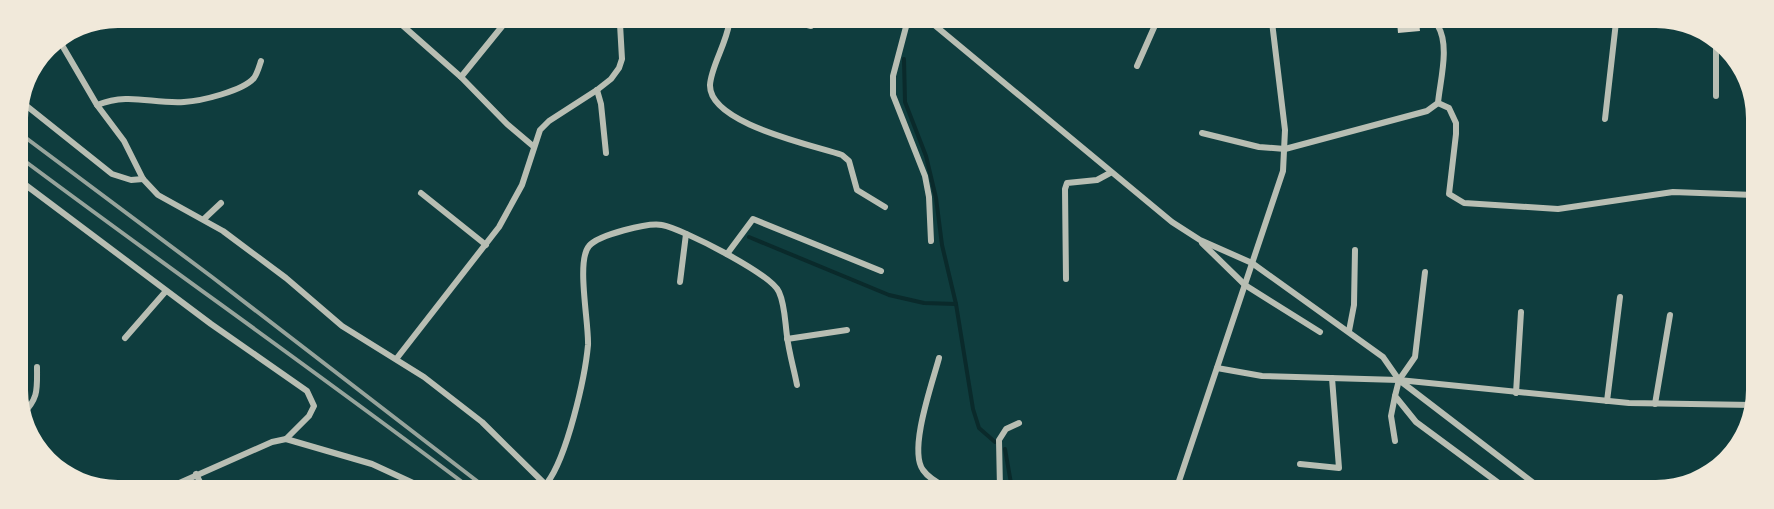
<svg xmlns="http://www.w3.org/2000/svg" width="1774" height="509" viewBox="0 0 1774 509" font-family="'PT Sans',sans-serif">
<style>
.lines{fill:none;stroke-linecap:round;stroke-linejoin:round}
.stream{stroke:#0a2a2b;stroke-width:4}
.building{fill:#cfcfc3}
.minor{stroke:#b8beb3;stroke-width:6}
.rail{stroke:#97a49c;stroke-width:4}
</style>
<rect width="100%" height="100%" fill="#0f3d3e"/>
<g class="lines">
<g class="stream">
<polyline points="904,59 905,102 926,156 936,198 942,245 956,304 973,409 979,428 995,442"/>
<polyline points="749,237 889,295 924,303 956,304"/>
<polyline points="1005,449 1012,489"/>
</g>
</g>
<polygon class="building" points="1397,22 1419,22 1420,31 1398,33"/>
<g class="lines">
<g class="minor">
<polyline points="907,23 893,76 893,95 925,176 929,197 931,241"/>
<polyline points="932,23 1172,222 1200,240 1252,263 1383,357 1399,380 1544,491"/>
<path d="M729 24C726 44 711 67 710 85 709 124 813 145 842 155L849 161 857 190 885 207"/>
<polyline points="804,24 811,26"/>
<polyline points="402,25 461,77 507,124 533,146"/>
<polyline points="59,40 97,105 124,141 143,179 158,195 223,231 286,278 342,326 424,377 482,422 550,489"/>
<polyline points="1137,66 1156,23"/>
<polyline points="461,77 504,24"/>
<polyline points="597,90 601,104 606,153"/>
<polyline points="1716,96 1716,42"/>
<polyline points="23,103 112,174 131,180 143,179"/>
<polyline points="1438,103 1449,108 1456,123 1456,134 1449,194 1464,203 1558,209 1673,192 1754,195"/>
<path d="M97 105C130 92 151 104 184 102 201 101 243 91 254 78 257 74 259 67 261 61"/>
<polyline points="1605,119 1616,22"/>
<path d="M1202 133 1259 147 1285 149 1427 111 1438 103C1440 81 1450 46 1438 26L1443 22"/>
<polyline points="19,180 211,324 307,391 314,406 309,416 286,439"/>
<polyline points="421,193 486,245"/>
<polyline points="204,219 221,203"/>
<polyline points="1202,243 1245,285 1320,332"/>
<polyline points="727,254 753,219 881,271"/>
<polyline points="1425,272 1415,357 1399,380 1395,396 1416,422 1508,490"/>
<polyline points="1066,279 1065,189 1067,183 1097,180 1110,173"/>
<polyline points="680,282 686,234"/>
<polyline points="1349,331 1354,305 1355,250"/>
<polyline points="125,338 166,291"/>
<polyline points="787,339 847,330"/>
<polyline points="397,358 499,227 522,185 540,130 549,121 597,90 611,79 619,68 622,59 620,24"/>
<path d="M939 358C933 381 908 450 923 470 929 479 940 484 949 489"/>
<polyline points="1217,368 1262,376 1399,380 1629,403 1753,405"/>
<polyline points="1516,393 1521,312"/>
<polyline points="1395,396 1391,416 1395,441"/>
<polyline points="1607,401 1620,297"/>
<polyline points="1655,404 1670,315"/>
<path d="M22 415C39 398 37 389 37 367"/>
<polyline points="1300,464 1339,468 1332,378"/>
<polyline points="196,474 203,488"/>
<path d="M547 483C567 457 585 378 588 345 589 323 576 261 589 246 598 235 649 222 662 225 683 229 771 274 779 292 785 305 785 322 787 336 789 353 794 369 797 385"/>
<polyline points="168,488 272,442 286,439 372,464 424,488"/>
<polyline points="793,489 794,484"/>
<polyline points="1000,489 999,440 1006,429 1019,423"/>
<polyline points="1176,490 1283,171 1285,130 1272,22"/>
</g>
<g class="rail">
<polyline points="18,132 212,277 486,488"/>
<path d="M18 156C168 268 321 375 470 488"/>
</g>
</g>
<path d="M0 0H1774V509H0ZM118 28H1656A90 90 0 0 1 1746 118V390A90 90 0 0 1 1656 480H118A90 90 0 0 1 28 390V118A90 90 0 0 1 118 28Z" fill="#f1e9da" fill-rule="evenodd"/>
</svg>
